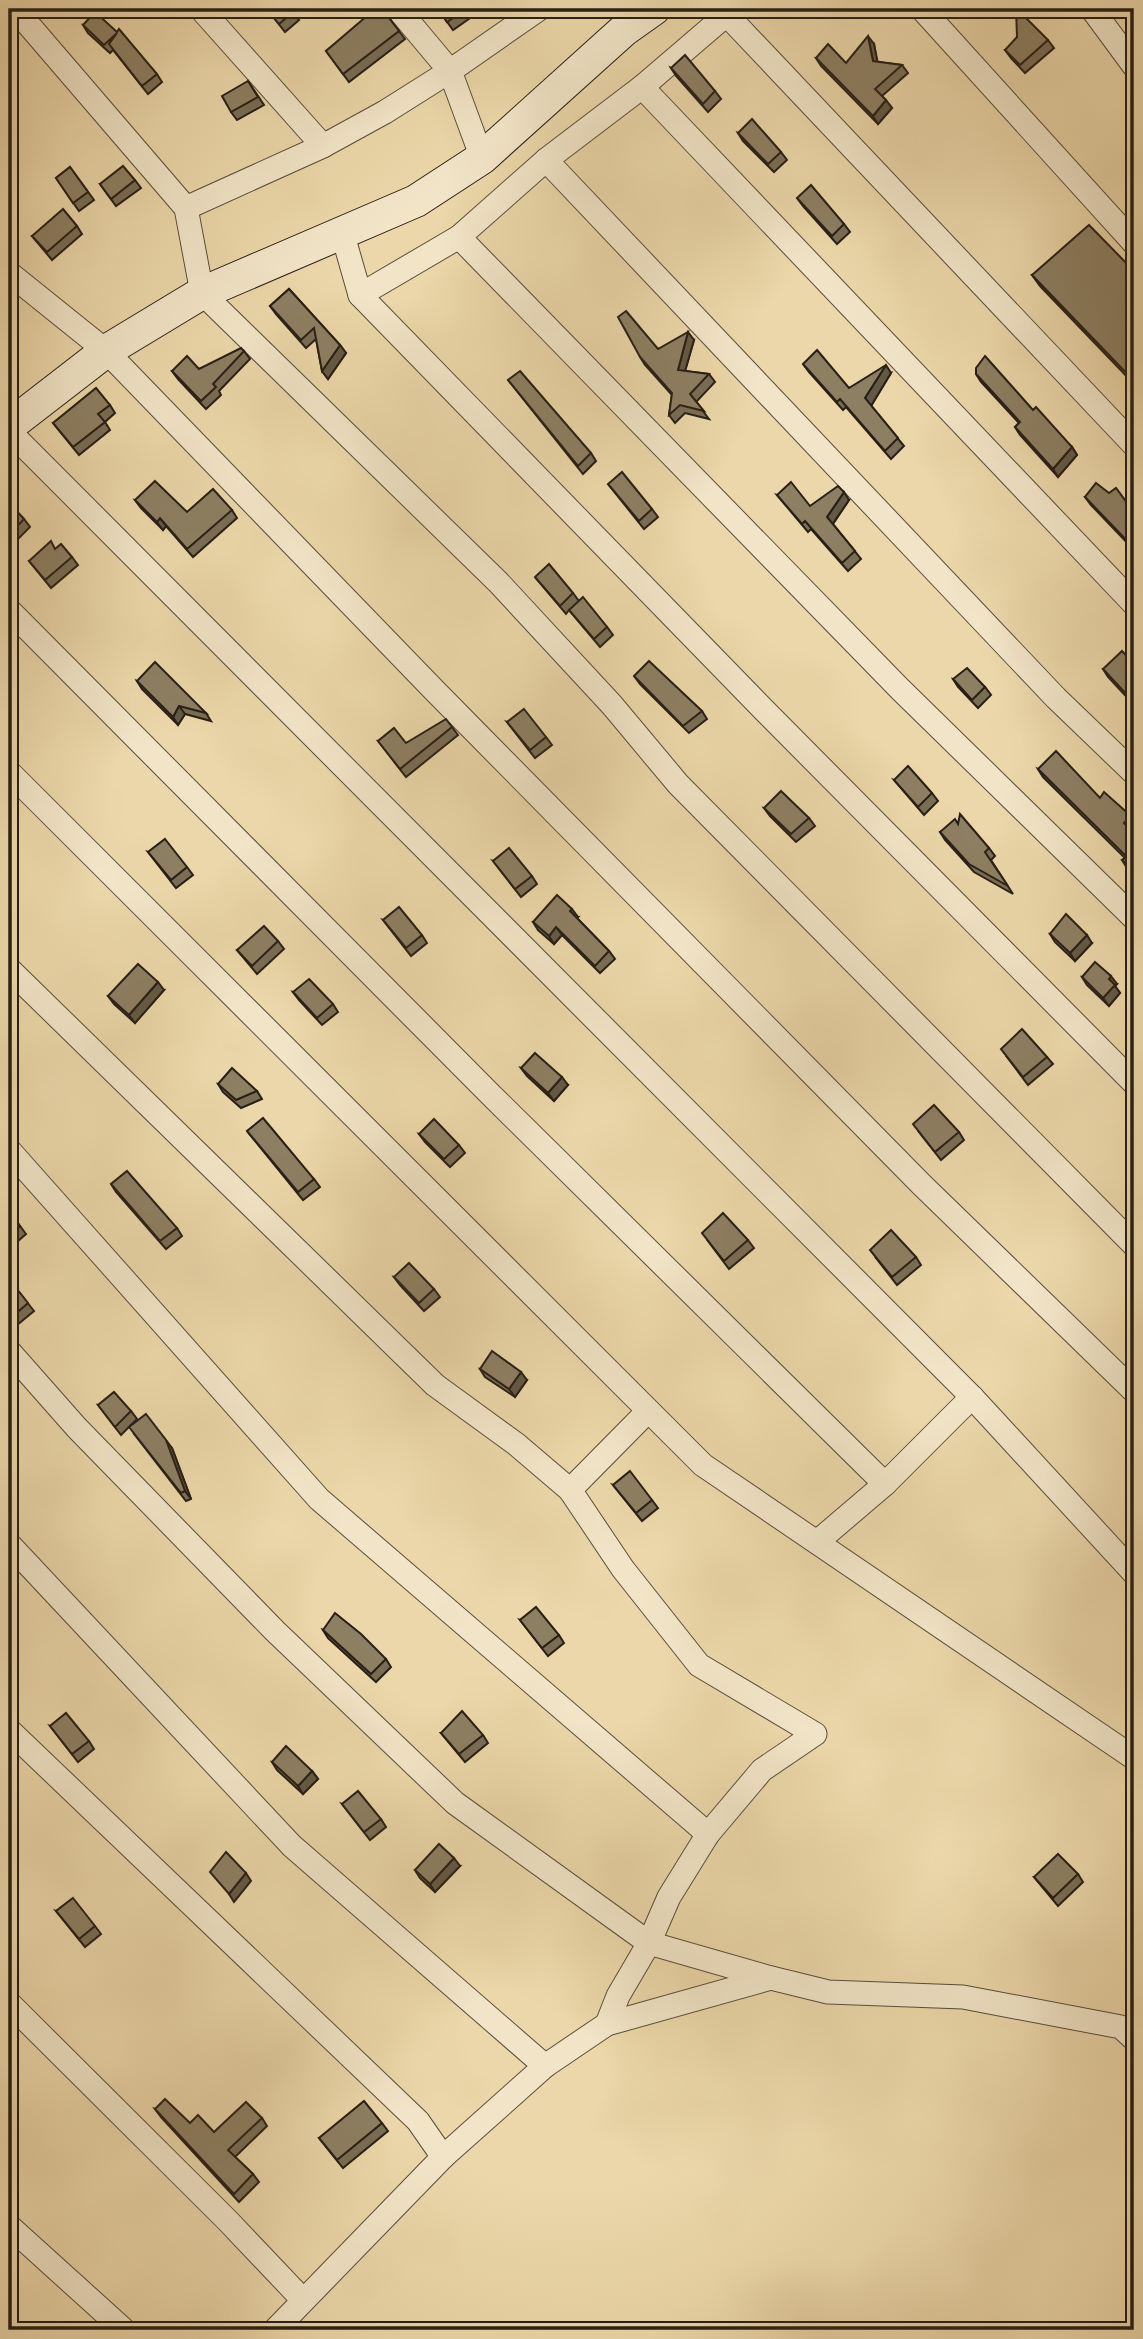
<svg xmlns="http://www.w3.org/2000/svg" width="1143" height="2339" viewBox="0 0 1143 2339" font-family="'IM FELL Double Pica',serif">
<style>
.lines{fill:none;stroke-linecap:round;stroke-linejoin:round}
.street-casing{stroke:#594d3a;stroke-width:25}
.secondary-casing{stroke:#281f15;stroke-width:34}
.street{stroke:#f2e5c7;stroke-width:23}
.secondary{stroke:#f2e5c7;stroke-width:32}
.wall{fill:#796d54;stroke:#281f15;stroke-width:2}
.shaded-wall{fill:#635945;stroke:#281f15;stroke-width:2}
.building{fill:#8d7f62;stroke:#281f15;stroke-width:2}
</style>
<rect width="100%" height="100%" fill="#ebd7a9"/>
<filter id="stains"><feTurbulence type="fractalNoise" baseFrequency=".00286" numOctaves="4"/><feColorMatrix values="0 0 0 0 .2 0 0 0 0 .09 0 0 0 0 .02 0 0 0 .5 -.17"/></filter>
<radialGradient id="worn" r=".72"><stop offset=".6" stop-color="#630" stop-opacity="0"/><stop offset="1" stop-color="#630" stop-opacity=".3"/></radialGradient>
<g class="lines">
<g class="street-casing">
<g id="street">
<polyline points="15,9 186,208 202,293 498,582 612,705 678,784 1134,1245"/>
<polyline points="201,9 323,146 385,112 450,71 539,9"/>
<polyline points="398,9 450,71 482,158"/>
<polyline points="922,9 1134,243"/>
<polyline points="1092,9 1134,66"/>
<polyline points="726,14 1134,445"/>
<polyline points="642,87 1134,604"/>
<polyline points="546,160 1056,698 1134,773"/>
<polyline points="186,208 323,146"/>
<polyline points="342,232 360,295 764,710 1134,1083"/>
<polyline points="459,237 900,689 1134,918"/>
<polyline points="9,273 106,351 436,692 922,1185 1134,1391"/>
<polyline points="360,295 459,237 546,160 642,87 733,9"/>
<polyline points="9,431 972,1397 1134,1573"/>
<polyline points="9,610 491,1095 885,1484"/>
<polyline points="9,772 703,1465 1134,1758"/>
<polyline points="9,969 435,1385 516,1444 570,1490 623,1569 699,1665 815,1734 762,1770 708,1834 669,1897 649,1943 618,1996 607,2024"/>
<polyline points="9,1150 319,1499 708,1834"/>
<polyline points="9,1351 77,1428 275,1631 455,1803 649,1943 771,1978"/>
<polyline points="570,1490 648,1411"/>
<polyline points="817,1542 885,1484 972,1397"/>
<polyline points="9,1544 292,1846 545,2066"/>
<polyline points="9,1730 418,2121 443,2157"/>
<polyline points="9,2003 228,2221 303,2300"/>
<polyline points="9,2226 124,2330"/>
<polyline points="275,2330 443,2157 545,2066 607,2024 771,1978 828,1992 963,1997 1121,2027 1134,2039"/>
</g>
</g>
<g class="secondary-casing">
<polyline id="secondary" points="9,426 106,351 202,293 416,201 482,158 623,31 654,9"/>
</g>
<use href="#street" class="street"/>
<use href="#secondary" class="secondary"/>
</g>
<g class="wall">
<polygon points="267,9 291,9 299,20 285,32"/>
<polygon points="382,9 405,39 349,82 326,51"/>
<polygon points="438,9 483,9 453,30"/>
<polygon points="83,25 117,32 157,74 162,82 148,94 113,50 110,53 88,33"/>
<polygon points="1048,40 1054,48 1025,73 1011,58 1005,50"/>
<polygon points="874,44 877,62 902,65 908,73 882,96 892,108 878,124 821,66 816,58 846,63"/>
<polygon points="671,68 715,91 721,99 708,112 676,76"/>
<polygon points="248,81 264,105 237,120 231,112"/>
<polygon points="738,133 781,152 787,160 774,172 743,141"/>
<polygon points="70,167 94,200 79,211 56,178"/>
<polygon points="135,180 141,188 116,206 100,184"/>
<polygon points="797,198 844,224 850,232 837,244 803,206"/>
<polygon points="77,226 82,234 52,260 32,236"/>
<polygon points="1134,271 1134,384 1040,286 1032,275"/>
<polygon points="289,289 340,345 346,353 328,379 322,371 316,339 306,348 276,314 270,306"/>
<polygon points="694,340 685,371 709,374 715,382 696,402 709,419 685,413 675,423 669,415 672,395 645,365 640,357 658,349"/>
<polygon points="244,351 250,359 219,391 221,395 206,409 178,379 172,371 199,369"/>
<polygon points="803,364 849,388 891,373 871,406 904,446 891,459 846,407 843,410 809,372"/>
<polygon points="976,374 1033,410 1072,447 1077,455 1058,477 1020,435 1015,427 1019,423 981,382"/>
<polygon points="508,380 591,453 596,461 583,474"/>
<polygon points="110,405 115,413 105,422 110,430 79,455 53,423"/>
<polygon points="608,484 652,509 658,517 644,529"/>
<polygon points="1109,493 1128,504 1134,509 1134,550 1091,505 1085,497"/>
<polygon points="777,495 810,506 849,500 833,524 861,559 848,571 811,529 808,532"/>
<polygon points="135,500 187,512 232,510 237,518 193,557 166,526 163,530 141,508"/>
<polygon points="9,503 24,519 30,527 15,542 9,542"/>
<polygon points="56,549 72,557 78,565 51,588 29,561"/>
<polygon points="535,577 573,593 579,601 607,627 613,635 600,647 569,610 566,614"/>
<polygon points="1134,664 1134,705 1108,677 1103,669"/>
<polygon points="634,676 702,711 707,719 689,733 640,684"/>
<polygon points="953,679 985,687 991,695 978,708 958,687"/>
<polygon points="137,681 206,713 211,721 185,714 178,725 142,689"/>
<polygon points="507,722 546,737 552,745 535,758"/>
<polygon points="452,727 458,735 406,777 378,741 406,743"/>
<polygon points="1038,769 1100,798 1134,833 1134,874 1127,868 1122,860 1125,858 1043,777"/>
<polygon points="894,780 932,793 938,801 924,815"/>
<polygon points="764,808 809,818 815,826 796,842 770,816"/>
<polygon points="958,824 989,848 995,856 991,860 1013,894 974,872 945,840 940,832"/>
<polygon points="148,852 187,867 193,875 176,888"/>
<polygon points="493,861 532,876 537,884 521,897"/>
<polygon points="578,917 577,918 609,951 615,959 600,973 562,935 554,944 538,930 533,922"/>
<polygon points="383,920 422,935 427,943 411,956"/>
<polygon points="1050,934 1092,943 1075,961 1055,942"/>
<polygon points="278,941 284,949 257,974 237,950"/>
<polygon points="1082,977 1117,984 1115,986 1120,993 1109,1006 1087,985"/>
<polygon points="164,990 135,1023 114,1004 108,996"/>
<polygon points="293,992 333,1004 338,1012 322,1025 299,1000"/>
<polygon points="1007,1057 1047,1057 1053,1064 1028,1085"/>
<polygon points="521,1068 568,1085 554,1101 527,1076"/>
<polygon points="218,1084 257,1091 262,1099 241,1108 223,1092"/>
<polygon points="247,1131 314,1179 320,1187 303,1200"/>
<polygon points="919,1132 959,1132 964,1140 941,1160"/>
<polygon points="419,1134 459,1145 465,1153 450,1167 425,1142"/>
<polygon points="111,1184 177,1228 182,1236 166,1249 116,1192"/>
<polygon points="15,1219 26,1234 9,1249 9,1222"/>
<polygon points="748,1240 754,1248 729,1269 708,1241"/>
<polygon points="916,1257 921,1265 897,1285 876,1258"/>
<polygon points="394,1277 434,1289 440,1297 424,1311 400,1285"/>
<polygon points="9,1279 34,1311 17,1325 9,1315"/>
<polygon points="480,1369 527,1380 515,1397 485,1377"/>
<polygon points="98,1405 131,1411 137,1419 121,1435"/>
<polygon points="135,1435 172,1448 191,1499 186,1501"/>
<polygon points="613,1485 652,1500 658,1508 642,1521"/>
<polygon points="520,1620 559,1635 564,1643 548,1656"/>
<polygon points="323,1630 386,1659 391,1667 376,1682 328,1638"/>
<polygon points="50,1726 89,1741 94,1749 78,1762"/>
<polygon points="441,1733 483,1735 488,1743 465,1762"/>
<polygon points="272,1762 312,1771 318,1779 303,1794 277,1770"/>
<polygon points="342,1804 381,1819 386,1827 370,1840"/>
<polygon points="460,1866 435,1892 420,1878 415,1870"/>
<polygon points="1078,1874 1083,1882 1058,1906 1034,1877"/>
<polygon points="56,1911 95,1926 101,1934 85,1947"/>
<polygon points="155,2109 214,2132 262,2118 267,2126 235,2157 253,2174 259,2182 239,2202 161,2117"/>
<polygon points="382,2123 388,2131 343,2168 319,2138"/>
</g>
<g class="shaded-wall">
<polygon points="868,36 874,44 879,69 873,61"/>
<polygon points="886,100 892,108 878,124 873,116"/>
<polygon points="688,332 694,340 683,378 678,370"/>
<polygon points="340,345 346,353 328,379 322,371"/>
<polygon points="886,365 891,373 871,406 865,398"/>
<polygon points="1072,447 1077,455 1058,477 1053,469"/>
<polygon points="844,492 849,500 832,525 827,517"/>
<polygon points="160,518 166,526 163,530 157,522"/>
<polygon points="179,706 185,714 178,725 173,717"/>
<polygon points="1131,816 1134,821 1134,826 1129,831 1124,823"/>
<polygon points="572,909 578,917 576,919 570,911"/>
<polygon points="556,927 562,935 554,944 549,936"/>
<polygon points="1087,935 1092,943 1075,961 1070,953"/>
<polygon points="1111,976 1117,984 1115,986 1120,993 1109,1006 1103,998 1109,979"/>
<polygon points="158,982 164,990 135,1023 129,1015"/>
<polygon points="562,1077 568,1085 554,1101 548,1093"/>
<polygon points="521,1372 527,1380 515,1397 509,1389"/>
<polygon points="166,1440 172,1448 191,1499 185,1491"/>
<polygon points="312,1771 318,1779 303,1794 298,1786"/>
<polygon points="454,1858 460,1866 435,1892 430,1884"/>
<polygon points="246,1873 251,1881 234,1902 229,1894"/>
</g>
<g class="building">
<polygon points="267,9 291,9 293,12 279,24"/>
<polygon points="375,9 382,9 399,31 343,74 326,51"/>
<polygon points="438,9 466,9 447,22"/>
<polygon points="1016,9 1017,9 1048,40 1020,65 1005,50 1017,37"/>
<polygon points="95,12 117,32 119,29 157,74 142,86 109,44 117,33 104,45 83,25"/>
<polygon points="868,36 873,61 902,65 875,89 886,100 873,116 816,58 828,44 846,63"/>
<polygon points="685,55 715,91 703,104 671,68"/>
<polygon points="248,81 258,97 231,112 222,96"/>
<polygon points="752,119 781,152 768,164 738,133"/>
<polygon points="123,166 135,180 111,199 100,184"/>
<polygon points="70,167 88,192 73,203 56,178"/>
<polygon points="811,185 844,224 832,236 797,198"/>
<polygon points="63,209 77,226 47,252 32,236"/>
<polygon points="1089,225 1134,271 1134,381 1032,275"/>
<polygon points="289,289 340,345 322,371 314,328 301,340 270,306"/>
<polygon points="626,311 658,349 688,332 678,370 709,374 690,394 704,411 680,405 669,415 672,393 640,357 618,317"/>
<polygon points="241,348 244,351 213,384 216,387 201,401 172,371 187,356 199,369"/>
<polygon points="817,350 849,388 886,365 865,398 898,438 885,451 840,399 837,402 803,364"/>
<polygon points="985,356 1033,410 1036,407 1072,447 1053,469 1015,427 1020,422 976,374 976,368"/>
<polygon points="520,371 591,453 578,466 508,380"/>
<polygon points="96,388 110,405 98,414 105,422 73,447 53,423"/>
<polygon points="622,472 652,509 639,521 608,484"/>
<polygon points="155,481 187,512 213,489 232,510 187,549 160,518 157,522 135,500"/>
<polygon points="791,482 810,506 838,486 844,492 827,517 855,551 842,563 805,521 802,524 777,495"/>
<polygon points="1096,483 1109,493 1116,488 1128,504 1134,509 1134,548 1085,497"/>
<polygon points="9,503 24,519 10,534 9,534"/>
<polygon points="51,541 55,549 61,544 72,557 45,580 29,561"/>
<polygon points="549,564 573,593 560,606 535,577"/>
<polygon points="583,597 607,627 594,639 569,610"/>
<polygon points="1122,651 1134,664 1134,692 1129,697 1103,669"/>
<polygon points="649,661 702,711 683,726 634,676"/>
<polygon points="155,662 206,713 179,706 173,717 137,681"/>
<polygon points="967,668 985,687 972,700 953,679"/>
<polygon points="524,709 546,737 530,750 507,722"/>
<polygon points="446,719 452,727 400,769 378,741 394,728 406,743"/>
<polygon points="1056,751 1100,798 1104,792 1131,816 1124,823 1134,833 1134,871 1122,860 1127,857 1038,769"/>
<polygon points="908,766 932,793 918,807 894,780"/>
<polygon points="781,791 809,818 791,834 764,808"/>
<polygon points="960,814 989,848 985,852 1008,886 969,864 940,832 955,819 958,824"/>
<polygon points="165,839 187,867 171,880 148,852"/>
<polygon points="509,848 532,876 515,889 493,861"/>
<polygon points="557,895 572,909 570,911 609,951 595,966 556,927 549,936 533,922"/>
<polygon points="399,907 422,935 406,948 383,920"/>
<polygon points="1066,914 1087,935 1070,953 1050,934"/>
<polygon points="264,926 278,941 252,966 237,950"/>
<polygon points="1095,962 1111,976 1109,979 1115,985 1103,998 1082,977"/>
<polygon points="138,964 158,982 129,1015 108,996"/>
<polygon points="309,979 333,1004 317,1018 293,992"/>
<polygon points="1022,1029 1047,1057 1023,1077 1001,1049"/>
<polygon points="535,1053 562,1077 548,1093 521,1068"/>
<polygon points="232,1068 257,1091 236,1100 218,1084"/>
<polygon points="934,1105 959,1132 935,1152 913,1124"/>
<polygon points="263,1118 314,1179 298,1192 247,1131"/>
<polygon points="434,1119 459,1145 444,1159 419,1134"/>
<polygon points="127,1171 177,1228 160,1241 111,1184"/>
<polygon points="723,1213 748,1240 724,1261 702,1233"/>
<polygon points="15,1219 20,1226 9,1236 9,1222"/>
<polygon points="891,1230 916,1257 892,1277 870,1250"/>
<polygon points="409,1263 434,1289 419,1303 394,1277"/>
<polygon points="9,1279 28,1303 12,1317 9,1313"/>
<polygon points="492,1351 521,1372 509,1389 480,1369"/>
<polygon points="114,1392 131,1411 115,1427 98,1405"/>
<polygon points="146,1414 166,1440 185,1491 181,1493 129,1427"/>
<polygon points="630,1471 652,1500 636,1513 613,1485"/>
<polygon points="536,1607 559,1635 542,1648 520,1620"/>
<polygon points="335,1613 361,1634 386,1659 371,1674 323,1630"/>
<polygon points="462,1711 483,1735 459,1754 441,1733"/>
<polygon points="66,1713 89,1741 72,1754 50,1726"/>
<polygon points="286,1746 312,1771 298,1786 272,1762"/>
<polygon points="358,1791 381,1819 364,1832 342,1804"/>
<polygon points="439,1844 454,1858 430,1884 415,1870"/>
<polygon points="226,1852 246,1873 229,1894 210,1872"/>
<polygon points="1058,1854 1078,1874 1053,1898 1034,1877"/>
<polygon points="73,1898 95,1926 79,1939 56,1911"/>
<polygon points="165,2099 190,2123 198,2115 214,2132 246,2102 262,2118 228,2150 253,2174 234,2194 155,2109"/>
<polygon points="364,2101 382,2123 337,2160 319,2138"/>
</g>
<rect width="1143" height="2339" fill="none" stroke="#ebd7a9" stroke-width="35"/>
<rect x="10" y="10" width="1122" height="2318" fill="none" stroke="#281f15" stroke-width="3.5"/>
<rect x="18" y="18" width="1108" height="2304" fill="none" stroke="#281f15" stroke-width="2"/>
<rect width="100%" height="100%" filter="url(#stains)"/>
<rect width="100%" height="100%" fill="url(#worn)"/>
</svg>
